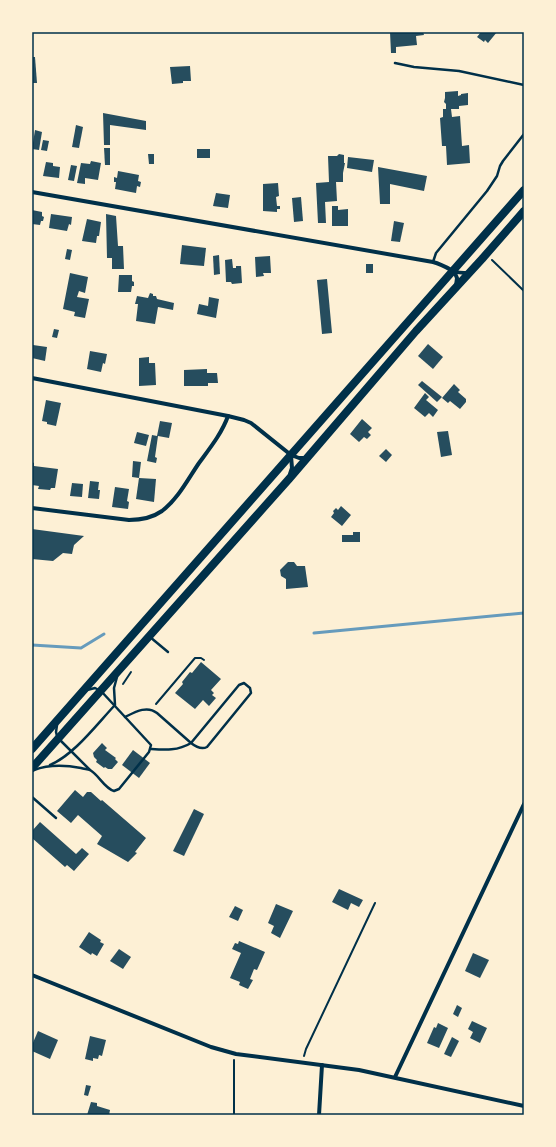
<svg xmlns="http://www.w3.org/2000/svg" width="556" height="1147" viewBox="0 0 556 1147" font-family="'Sofia Sans Condensed',sans-serif">
<style>
.lines{fill:none;stroke-linecap:round;stroke-linejoin:round}
.stream{stroke:#669bbc;stroke-width:3}
.building{fill:#264d5e}
.path{stroke:#003049;stroke-width:2}
.service{stroke:#003049;stroke-width:2.5}
.minor{stroke:#003049;stroke-width:4}
.secondary{stroke:#003049;stroke-width:8}
.neatline{fill:none;stroke:#003049;stroke-width:1.5}
</style>
<rect width="100%" height="100%" fill="#fdf0d5"/>
<g class="lines">
<g class="stream">
<polyline points="314,633 524,613"/>
<polyline points="32,645 81,648 104,634"/>
</g>
</g>
<g class="building">
<polygon points="390,32 423,32 424,35 416,36 417,45 396,47 396,53 391,53"/>
<polygon points="481,32 497,32 488,43 485,40 484,42 477,37"/>
<polygon points="32,57 35,57 37,83 32,83"/>
<polygon points="190,66 191,81 183,81 183,83 172,84 170,67"/>
<polygon points="458,91 458,96 461,95 461,94 468,93 468,105 459,106 459,109 451,109 452,117 460,116 462,146 469,145 470,163 447,165 446,146 442,146 440,118 443,117 443,109 446,109 446,104 444,102 445,98 445,92"/>
<polygon points="103,113 146,121 146,130 110,125 110,145 104,145"/>
<polygon points="76,125 83,127 79,148 72,147"/>
<polygon points="35,130 42,132 39,150 32,149"/>
<polygon points="43,140 49,141 47,151 41,150"/>
<polygon points="104,148 110,148 110,165 105,165"/>
<rect x="197" y="149" width="13" height="9"/>
<polygon points="148,154 154,154 154,164 149,164"/>
<polygon points="339,154 344,155 344,163 345,163 343,173 343,182 336,182 337,201 325,202 326,223 318,223 316,183 329,182 328,156 337,156"/>
<polygon points="348,157 374,160 372,172 347,168"/>
<polygon points="91,161 101,163 98,180 85,178 85,184 77,183 81,163 90,164"/>
<polygon points="46,162 53,163 53,166 60,167 59,178 43,176"/>
<polygon points="71,165 77,166 74,181 68,180"/>
<polygon points="378,167 427,176 424,191 390,184 390,204 380,204"/>
<polygon points="118,171 139,175 138,181 141,182 140,187 137,186 136,193 115,189 116,182 114,182 114,177 117,178"/>
<polygon points="278,183 279,196 276,197 277,206 280,206 280,209 277,209 277,212 263,211 263,184"/>
<polygon points="216,193 230,195 228,208 213,206"/>
<polygon points="301,197 303,221 294,222 292,198"/>
<polygon points="332,206 338,206 338,210 348,209 348,226 332,226"/>
<polygon points="32,210 42,212 42,216 44,217 43,221 41,221 40,225 32,224"/>
<polygon points="51,214 72,217 71,225 69,224 67,231 49,228"/>
<polygon points="106,214 116,216 118,246 123,246 124,269 112,269 112,258 107,258"/>
<polygon points="87,219 101,222 99,236 97,236 96,243 82,241"/>
<polygon points="394,221 404,223 400,242 391,241"/>
<polygon points="182,245 206,248 204,266 180,264"/>
<polygon points="67,249 72,250 70,260 65,259"/>
<polygon points="219,255 220,274 214,275 213,256"/>
<polygon points="270,256 271,273 263,273 264,276 256,277 255,257"/>
<polygon points="232,259 233,268 236,268 236,266 241,266 242,283 232,284 231,282 226,282 225,260"/>
<rect x="366" y="264" width="7" height="9"/>
<polygon points="70,273 88,277 85,293 79,291 77,297 89,299 85,318 74,316 75,312 63,309"/>
<polygon points="119,275 132,275 132,281 134,282 134,286 132,286 131,292 118,292"/>
<polygon points="327,279 332,333 322,334 317,280"/>
<polygon points="150,293 153,294 153,296 156,296 157,299 174,303 173,310 158,307 155,324 136,321 138,304 135,304 137,296 148,298"/>
<polygon points="209,297 219,299 216,318 197,314 199,304 208,306"/>
<polygon points="54,329 59,330 57,338 52,337"/>
<polygon points="428,344 443,357 433,369 418,356"/>
<polygon points="33,345 47,347 45,361 32,358"/>
<polygon points="90,351 107,354 105,364 103,363 101,372 87,369"/>
<polygon points="149,357 149,363 155,363 156,385 139,386 139,358"/>
<polygon points="207,369 207,373 217,373 218,383 208,383 208,386 184,386 184,370"/>
<polygon points="422,381 442,397 437,402 418,385"/>
<polygon points="454,384 460,390 458,392 466,399 466,402 460,409 450,401 448,403 442,398"/>
<polygon points="425,393 429,397 426,400 438,410 433,417 429,413 425,417 414,408"/>
<polygon points="46,400 61,403 56,426 47,424 47,422 42,421"/>
<polygon points="362,419 372,428 368,432 371,435 367,439 364,437 359,442 350,434"/>
<polygon points="160,421 172,423 169,438 158,436 155,457 157,458 156,463 147,461 152,435 157,436"/>
<polygon points="448,431 452,455 441,457 437,432"/>
<polygon points="137,432 149,435 146,446 134,443"/>
<polygon points="386,449 392,455 386,462 379,456"/>
<polygon points="133,461 141,462 139,478 132,477"/>
<polygon points="32,462 34,463 34,466 58,469 55,488 51,488 50,490 38,489 39,486 32,485"/>
<polygon points="139,478 156,479 154,502 136,499"/>
<polygon points="90,481 99,482 98,490 100,490 99,499 88,498"/>
<polygon points="72,483 83,484 82,497 70,496"/>
<polygon points="115,487 129,489 127,501 129,502 128,509 112,507"/>
<polygon points="341,506 351,515 342,526 331,517 334,513 333,511 336,508 338,510"/>
<polygon points="32,529 84,536 74,545 72,554 63,553 53,561 32,559"/>
<polygon points="353,532 360,532 360,542 342,542 342,535 353,535"/>
<polygon points="288,562 294,562 297,566 305,566 308,587 286,589 286,579 281,576 280,570"/>
<polygon points="201,662 221,679 211,690 214,693 212,695 216,698 209,706 203,700 195,709 175,693 183,684 182,682 190,672 192,673"/>
<polygon points="102,743 107,748 105,750 116,758 115,759 118,762 112,769 108,769 105,767 104,768 96,762 97,760 94,757 93,753"/>
<polygon points="133,750 150,763 139,778 122,765"/>
<polygon points="75,790 83,797 87,792 91,792 101,801 102,800 146,838 135,852 137,853 128,862 97,844 102,836 78,815 71,823 57,811"/>
<polygon points="194,809 204,814 184,856 173,851"/>
<polygon points="40,822 76,854 82,848 89,854 74,871 67,865 65,867 32,838 32,831"/>
<polygon points="339,889 363,900 359,907 351,903 348,910 332,902"/>
<polygon points="276,904 293,911 280,938 271,933 274,926 268,923"/>
<polygon points="235,906 243,910 238,921 229,917"/>
<polygon points="89,932 101,940 100,942 104,944 97,956 92,953 91,955 79,947"/>
<polygon points="239,941 265,952 257,970 254,969 250,979 253,980 248,989 239,985 240,982 230,978 241,953 232,949 235,943 238,944"/>
<polygon points="119,949 131,957 123,969 110,961"/>
<polygon points="473,953 489,960 480,978 465,971"/>
<polygon points="457,1005 462,1008 458,1017 453,1014"/>
<polygon points="472,1021 487,1028 480,1043 470,1038 473,1032 468,1029"/>
<polygon points="438,1023 448,1028 439,1048 427,1043 434,1027 436,1028"/>
<polygon points="38,1031 58,1040 50,1059 32,1051 32,1045"/>
<polygon points="90,1036 106,1040 102,1056 99,1055 98,1059 93,1058 93,1061 85,1059"/>
<polygon points="452,1037 459,1041 451,1057 444,1054"/>
<polygon points="86,1085 91,1086 88,1096 84,1095"/>
<polygon points="91,1102 97,1103 97,1106 110,1110 109,1115 87,1115"/>
</g>
<g class="lines">
<g class="path">
<polyline points="492,260 524,291"/>
<polyline points="123,684 131,672"/>
<polyline points="156,704 195,658 201,658 204,660"/>
<polyline points="304,1056 306,1049 375,903"/>
<polyline points="234,1115 234,1060"/>
</g>
<g class="service">
<polyline points="395,63 414,67 459,71 524,85"/>
<polyline points="433,262 436,253 487,191 497,176 500,166 503,161 524,134"/>
<polyline points="150,637 168,652"/>
<path d="M125 717C135 712 147 705 157 713L191 743C196 747 201 750 207 747L251 693 250 688 244 683 239 685 191 743C178 751 165 750 151 749"/>
<polyline points="57,725 56,732 57,736"/>
<polyline points="60,740 90,770"/>
<path d="M50 765C74 755 97 724 115 705L114 688 117 677"/>
<path d="M34 770C50 764 65 765 81 768 84 769 88 769 90 770 99 775 104 788 114 791L119 789 149 752 151 745 101 691 95 688 87 690"/>
<polyline points="32,797 56,818"/>
</g>
<g class="minor">
<path d="M32 192 433 262C441 264 446 267 453 271 458 273 464 273 469 273"/>
<polyline points="454,271 457,278 456,286"/>
<polyline points="32,378 228,416 244,420 251,423 291,455 299,458 306,458"/>
<polyline points="290,474 292,468 291,456"/>
<path d="M32 508 129 520C141 520 152 518 162 511 178 499 188 479 199 463 210 448 222 433 228 416"/>
<polyline points="32,975 211,1047 236,1054 359,1070 524,1106"/>
<polyline points="395,1077 524,804"/>
<polyline points="319,1115 322,1065"/>
</g>
<g class="secondary">
<polyline points="32,749 524,190"/>
<polyline points="32,768 289,479 416,331 482,259 524,211"/>
</g>
</g>
<rect width="556" height="1147" fill="none" stroke="#fdf0d5" stroke-width="66"/>
<rect x="33" y="33" width="490" height="1081" class="neatline"/>
</svg>
